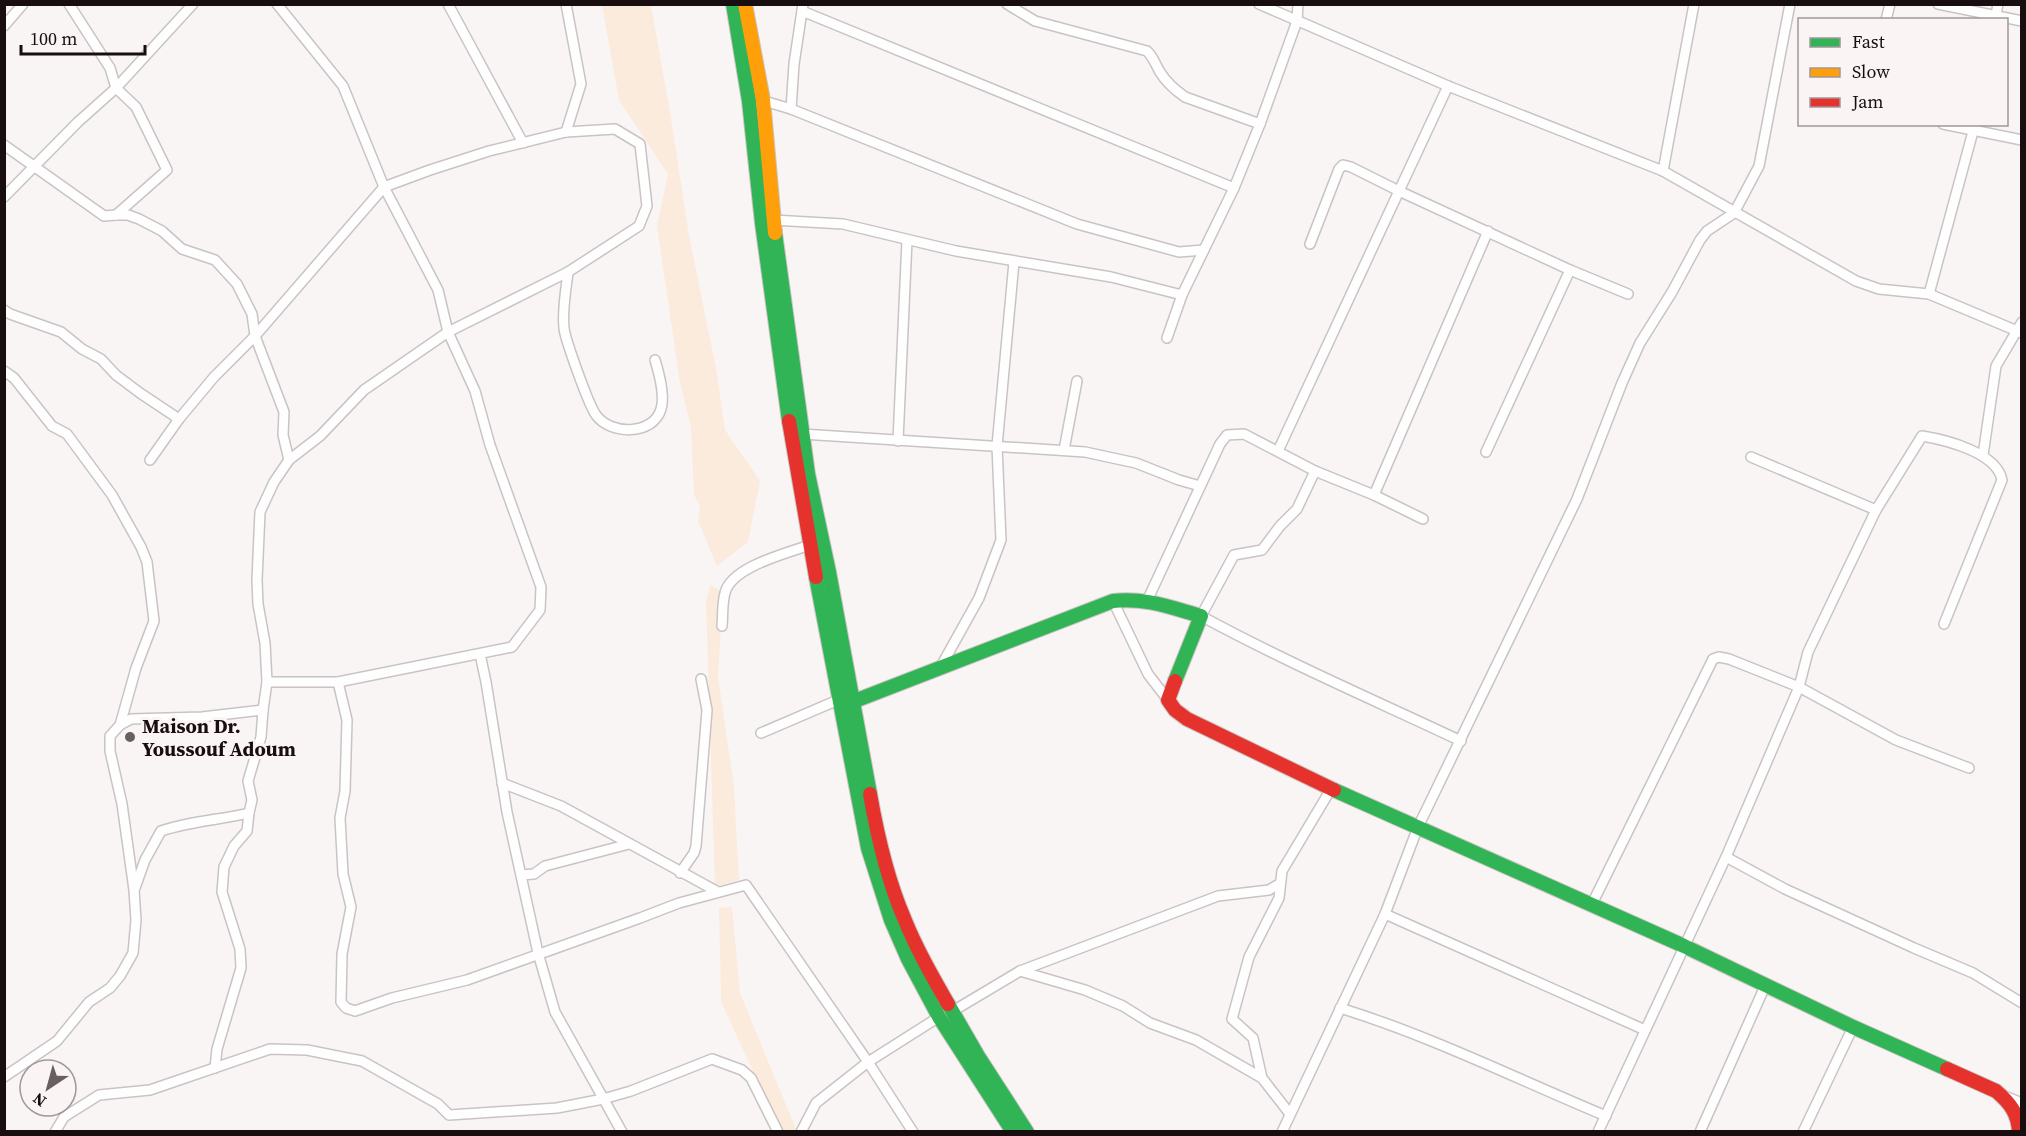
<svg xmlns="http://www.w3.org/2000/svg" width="2026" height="1136" viewBox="0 0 2026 1136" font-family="'Source Serif 4',serif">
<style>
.green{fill:#fbebdd}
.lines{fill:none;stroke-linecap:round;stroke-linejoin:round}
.street-casing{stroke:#cbc3c3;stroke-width:12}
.fast-casing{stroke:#cbc3c3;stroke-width:16}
.slow-casing{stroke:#cbc3c3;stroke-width:16}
.jam-casing{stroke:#cbc3c3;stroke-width:16}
.street{stroke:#fefefe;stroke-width:9}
.fast{stroke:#30b455;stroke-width:14}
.slow{stroke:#ff9f0a;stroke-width:14}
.jam{stroke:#e5322d;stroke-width:14}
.poi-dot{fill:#675f60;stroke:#fbf4f4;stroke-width:2}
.labels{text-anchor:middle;stroke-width:6;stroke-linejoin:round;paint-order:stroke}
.poi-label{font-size:20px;font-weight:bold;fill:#180e0f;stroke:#fbf4f4;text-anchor:start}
</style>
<rect width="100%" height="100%" fill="#faf5f5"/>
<g class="green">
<polygon points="602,5 651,5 670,112 689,235 716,368 725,430 760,481 748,542 717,566 698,521 700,506 694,495 691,427 680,383 657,226 668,174 619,100"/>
<polygon points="710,585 723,592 718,676 734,787 739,880 715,886 706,602"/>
<polygon points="732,907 740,993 796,1129 794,1131 780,1131 721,1001 719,908"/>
</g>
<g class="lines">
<g class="street-casing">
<g id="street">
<polyline points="69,4 110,68 116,88 136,107 167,170 116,215 128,215 139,219 162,231 182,249 215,260 237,284 252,314 255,336 284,412 283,435 289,460"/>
<polyline points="277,4 343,86 384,187 438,290 448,332 475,391 490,445 541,587 540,610 512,647 338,682"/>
<polyline points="448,4 523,143"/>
<polyline points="566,4 581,84 566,132"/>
<path d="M1007 4 1035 21 1147 51C1154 58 1155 64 1160 72 1166 82 1175 90 1185 97L1260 124"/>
<polyline points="1259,4 1448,86 1663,171 1856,281 1879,289 1929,294 2022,333"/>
<polyline points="1938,4 2022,21"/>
<polyline points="802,11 1234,188"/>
<polyline points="1886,20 1890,4"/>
<polyline points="1995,20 1998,4"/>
<polyline points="4,26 23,4"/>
<polyline points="1448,86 1399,191 1570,270 1628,294"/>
<polyline points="761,100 791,109 1077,224 1179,252 1204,250"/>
<polyline points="791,109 794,64 803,4"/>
<polyline points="1943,124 2022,140"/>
<polyline points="4,145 104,216 116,215"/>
<polyline points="1663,171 1694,4"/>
<polyline points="4,197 78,122 116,88 193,4"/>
<polyline points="773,220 843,224 956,251 1111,277 1182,295"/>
<path d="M568 272C566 290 562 310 564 328 565 339 589 406 596 415 610 435 653 436 661 409 665 396 659 373 655 360"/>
<polyline points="1929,294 1975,124"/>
<polyline points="4,310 10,314 61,332 82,349 101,359 116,375 140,393 179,419"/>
<polyline points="1167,338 1182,295 1234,188 1260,124 1297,21 1298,4"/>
<polyline points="4,371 14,378 52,426 67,434 112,495 141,547 147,562 154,621 136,668 120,725 110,736 110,751 122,804 134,890 136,920 133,953 120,976 110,988 89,1002 57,1041 4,1077"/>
<polyline points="802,434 1085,452 1136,463 1179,480 1200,486"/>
<polyline points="898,441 907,240"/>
<polyline points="1064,450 1077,381"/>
<polyline points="1278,451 1399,191 1351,167 1343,165 1339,169 1310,244"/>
<polyline points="1486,452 1570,270"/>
<polyline points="1983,455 1996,366 2022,322"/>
<polyline points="1751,457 1876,510"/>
<polyline points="150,460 179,419 214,377 255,336 384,187 430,170 489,151 566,132 615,129 640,144 647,206 639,226 568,272 448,332 364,390 320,436 289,460 274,482 260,512 257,580 258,604 265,643 267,682 263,710"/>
<path d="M1315 471 1297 509 1280 526 1262 550 1234 555 1201 616C1286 662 1374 700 1461 741"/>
<polyline points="1374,495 1488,231"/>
<polyline points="1113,601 1148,674 1168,700"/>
<polyline points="1147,601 1220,444 1227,435 1244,434 1315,471 1374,495 1423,519"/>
<path d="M722 626C723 616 722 603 725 593 731 567 787 553 810 545"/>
<polyline points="480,654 486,682 507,812 538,953 555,1012 622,1132"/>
<polyline points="940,668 979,598 1001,540 997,446 1014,262"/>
<polyline points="267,682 338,682 347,720 345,791 340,818 343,874 351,907 342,954 341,1002 346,1008 355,1011 392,998 467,980 640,918 679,903 746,885 868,1062 913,1132"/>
<path d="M120 725 131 719 202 717 263 710 261 737 248 781 252 800 249 813C220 820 190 821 161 831L145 860 135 888"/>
<polyline points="761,733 838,700"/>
<polyline points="502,783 561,806 718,892"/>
<polyline points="1726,857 1785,889 1914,948 1973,973 2022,1003"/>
<polyline points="680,873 694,853 696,846 707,710 701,679"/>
<polyline points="521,875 534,874 545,866 629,844"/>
<polyline points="1591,906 1713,659 1719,657 1729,659 1799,687 1896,740 1969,768"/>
<polyline points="1385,914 1645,1030"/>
<polyline points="1020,971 1085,990 1123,1006 1150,1023 1196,1040 1262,1078 1290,1114"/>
<path d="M1340 1008C1431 1036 1517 1079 1606 1116"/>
<polyline points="215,1068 217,1049 241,968 240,949 222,892 224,867 234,846 247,831 249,813"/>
<polyline points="1262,1078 1253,1038 1232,1019 1249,957 1279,898 1282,871 1331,789"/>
<polyline points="2007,1097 2022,1103"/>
<polyline points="55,1132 64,1117 99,1095 150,1090 270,1049 307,1050 362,1061 438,1104 449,1115 557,1108 603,1099 631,1091 712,1059 742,1070 751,1078 778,1132"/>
<polyline points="801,1132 816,1103 868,1062 939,1017 953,1011 1020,971 1218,896 1269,890 1279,884"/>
<polyline points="1282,1132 1385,914 1418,827 1577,499 1622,383 1640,343 1672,292 1700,240 1707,231 1734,213 1759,166 1790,4"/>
<path d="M1598 1132 1726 857 1799 687 1808 652 1876 510 1922 436C1947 440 1997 453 2002 480L1944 624"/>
<polyline points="1700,1132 1766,984"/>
<polyline points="1803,1132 1853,1027"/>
</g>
</g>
<g class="fast-casing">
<g id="fast">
<polyline points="733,4 749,101 762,223 789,421"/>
<polyline points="775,233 808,474 829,572 870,794"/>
<polyline points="816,577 868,848 891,920 908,959 939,1017 1013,1132"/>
<path d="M852 702 1113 601C1144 597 1172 608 1201 616L1175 681"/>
<polyline points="1334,790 1684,946 1853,1027 1947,1069"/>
<polyline points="948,1004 978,1056 1027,1132"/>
</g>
</g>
<g class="slow-casing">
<polyline id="slow" points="745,4 763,100 775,233"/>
</g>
<g class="jam-casing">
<g id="jam">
<polyline points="789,421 816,577"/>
<polyline points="1175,681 1168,700 1175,710 1187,719 1334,790"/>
<path d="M870 794C877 834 888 881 904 918 916 948 932 976 948 1004"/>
<path d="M1947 1069 1996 1091C2010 1103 2018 1113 2019 1132"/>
</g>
</g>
<use href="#street" class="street"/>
<use href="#fast" class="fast"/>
<use href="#slow" class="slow"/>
<use href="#jam" class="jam"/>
</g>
<circle class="poi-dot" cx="130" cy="737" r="6"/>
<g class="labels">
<g class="poi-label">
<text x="142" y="733">Maison Dr.<tspan x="142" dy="23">Youssouf Adoum</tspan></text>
</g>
</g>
<rect width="2026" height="1136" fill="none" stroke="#180e0f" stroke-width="12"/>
<rect x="1798" y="18" width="210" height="108" fill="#fbf4f4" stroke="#a09898" stroke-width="1.5"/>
<rect x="1810" y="38" width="30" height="9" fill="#30b455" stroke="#a09898" stroke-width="1.5"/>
<text x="1852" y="48" font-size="18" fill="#180e0f">Fast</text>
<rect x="1810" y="68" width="30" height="9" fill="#ff9f0a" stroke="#a09898" stroke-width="1.5"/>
<text x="1852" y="78" font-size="18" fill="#180e0f">Slow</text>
<rect x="1810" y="98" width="30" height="9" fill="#e5322d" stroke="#a09898" stroke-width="1.5"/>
<text x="1852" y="108" font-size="18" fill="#180e0f">Jam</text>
<g transform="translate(48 1088) rotate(216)"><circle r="28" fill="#fbf4f4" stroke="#a09898" stroke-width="1.5"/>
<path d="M0-4.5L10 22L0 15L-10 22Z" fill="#675f60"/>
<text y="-9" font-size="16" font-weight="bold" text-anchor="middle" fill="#180e0f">N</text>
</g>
<path d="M21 45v9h124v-9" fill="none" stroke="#180e0f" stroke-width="3"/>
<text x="30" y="45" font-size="18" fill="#180e0f" stroke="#fbf4f4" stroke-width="4.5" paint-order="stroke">100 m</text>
</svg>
